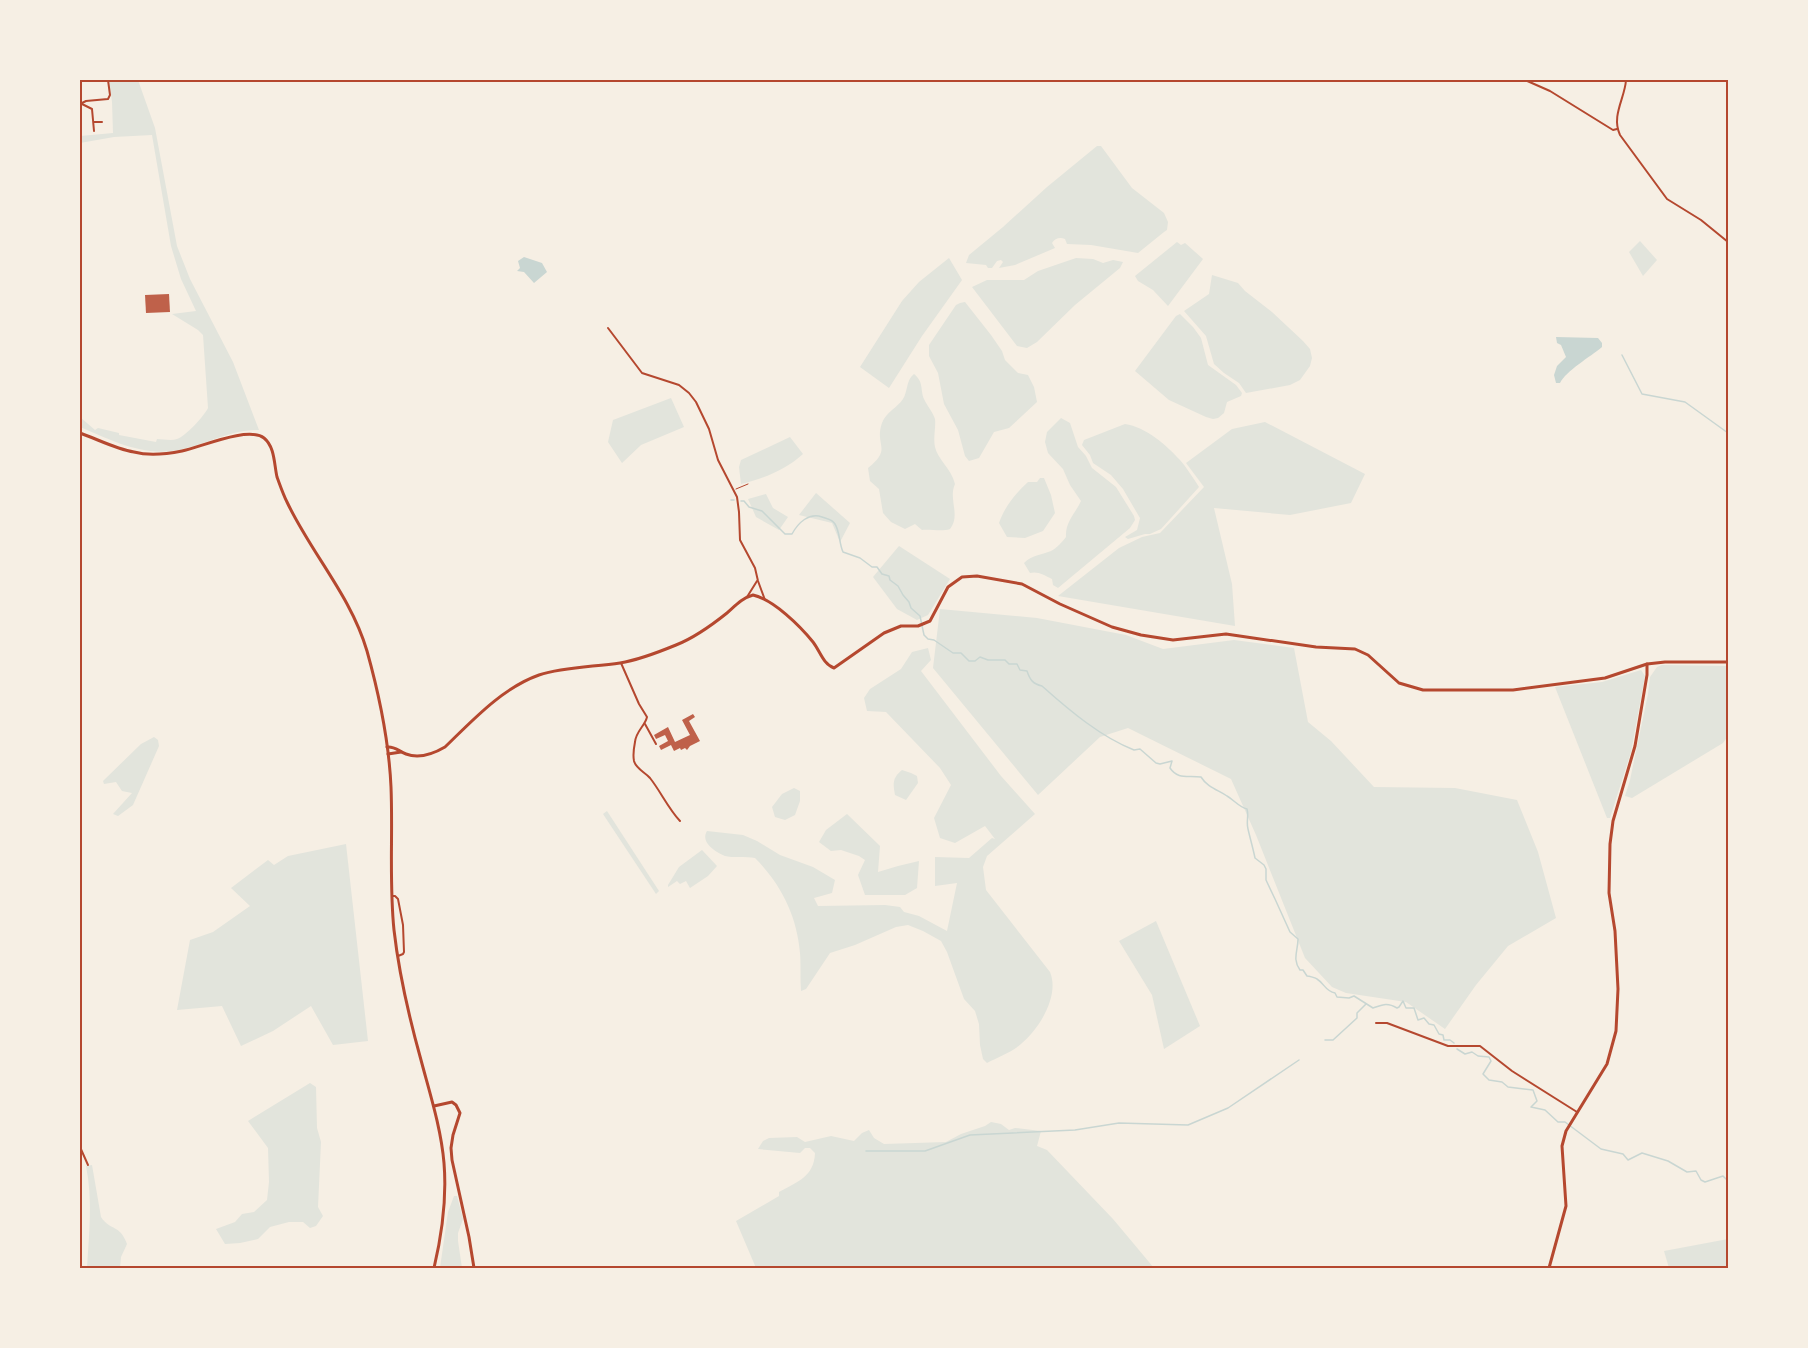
<svg xmlns="http://www.w3.org/2000/svg" width="1808" height="1348" viewBox="0 0 1808 1348" font-family="'Fira Sans',sans-serif">
<style>
.green{fill:#e2e4dc}
.water{fill:#c9d6d2}
.lines{fill:none;stroke-linecap:round;stroke-linejoin:round}
.stream{stroke:#c9d6d2;stroke-width:1.5}
.building{fill:#bf614a}
.service{stroke:#b5482f;stroke-width:1}
.minor{stroke:#b5482f;stroke-width:2}
.tertiary{stroke:#b5482f;stroke-width:3}
.secondary{stroke:#b5482f;stroke-width:3}
.neatline{fill:none;stroke:#b5482f;stroke-width:2}
</style>
<rect width="100%" height="100%" fill="#f6efe4"/>
<g class="green">
<path d="M109 80H138L155 128 177 246 190 279 233 362 259 430C231 429 205 445 178 450 143 457 111 440 80 427V417L95 430 98 428 119 433V435L156 442 157 439C163 439 171 441 177 439 186 436 204 416 208 408L203 335 198 330 172 314 196 311 181 279 171 246 152 135 114 137 80 143V136L113 133 112 102Z"/>
<path d="M1097 146H1101L1132 188 1164 213 1168 222 1167 230 1164 232 1138 253 1091 245 1067 244 1065 239C1060 237 1055 238 1052 243L1055 248 1015 265 999 268 1003 262 1001 260 997 261 992 268H988L986 265 966 263 969 255 1003 227 1047 187Z"/>
<polygon points="1640,241 1657,260 1643,276 1629,252"/>
<polygon points="1177,242 1181,245 1185,243 1203,259 1168,306 1153,290 1138,281 1135,276"/>
<polygon points="949,258 962,280 922,336 889,388 860,367 902,301 919,282"/>
<polygon points="1076,258 1093,259 1103,263 1113,260 1123,262 1120,268 1075,305 1037,342 1027,348 1017,346 972,287 987,280 1024,280 1038,271"/>
<polygon points="1212,275 1238,283 1245,291 1272,312 1303,341 1310,349 1312,358 1310,366 1300,380 1290,385 1246,393 1239,383 1224,373 1214,364 1206,336 1184,311 1209,294"/>
<polygon points="965,302 991,335 1002,351 1005,360 1018,373 1028,375 1034,387 1037,402 1009,428 994,432 979,458 969,461 965,456 958,430 944,404 938,373 929,356 929,345 956,305 960,303"/>
<polygon points="1180,314 1193,327 1201,338 1208,365 1236,385 1242,393 1241,396 1227,402 1224,413 1218,418 1213,419 1206,417 1169,400 1135,371 1176,316"/>
<path d="M914 374C924 382 920 389 924 399 927 406 933 412 935 419 936 428 933 438 935 447 938 460 951 468 955 484 948 499 961 515 950 529 942 532 931 529 922 530L915 524 905 529 891 522 883 513 879 489 870 481 868 468C893 448 874 446 882 423 886 412 897 408 903 399 908 391 906 380 914 374Z"/>
<polygon points="671,398 684,427 641,445 622,463 608,442 613,420"/>
<path d="M1061 418 1070 423 1078 447 1086 456 1092 468 1116 487 1134 516 1135 520 1130 528 1058 588 1053 585 1052 579C1044 575 1038 571 1030 573L1024 563C1032 555 1041 555 1051 551 1057 548 1062 542 1066 537 1065 522 1075 514 1081 501L1070 485 1063 469 1048 453 1045 442 1047 432Z"/>
<polygon points="1265,422 1365,474 1351,503 1290,515 1214,508 1232,584 1235,626 1058,596 1119,548 1142,537 1160,533 1204,487 1186,463 1232,429"/>
<path d="M1125 424C1146 427 1166 445 1180 460 1187 468 1193 478 1199 487L1161 529 1150 534H1145L1128 539 1125 537 1137 530 1140 518 1123 489 1111 475 1093 463 1090 455 1082 445 1084 440Z"/>
<path d="M790 437 803 454C785 470 765 478 741 484L739 467 741 460Z"/>
<path d="M1040 478H1044L1051 495 1055 513 1043 531 1025 538 1007 537 999 523C1005 506 1015 494 1028 482H1037Z"/>
<polygon points="816,493 850,523 840,542 832,523 799,515"/>
<polygon points="766,494 773,508 788,517 779,530 756,517 748,499"/>
<polygon points="899,546 950,579 928,615 917,620 897,609 873,577"/>
<polygon points="940,609 1037,618 1126,635 1163,649 1234,640 1294,648 1308,722 1331,741 1374,787 1455,788 1517,800 1538,852 1556,918 1508,946 1476,985 1445,1029 1406,1002 1346,993 1332,987 1305,958 1256,835 1231,779 1128,728 1100,737 1038,795 933,668"/>
<path d="M928 648 931 660 921 671 1001 776 1035 814 987 856 983 867 986 890 1050 972C1060 996 1039 1029 1021 1044 1012 1052 998 1057 987 1063L983 1059 980 1045 979 1024 975 1011 964 999 947 952 941 941 923 931 908 925 896 927 855 945 830 953 806 989 801 991C800 978 801 965 800 953 797 916 781 884 755 858 746 856 732 858 725 856 715 852 700 842 707 831L743 835 757 841 780 855 813 867 835 880 832 893 814 898 818 906 885 905 900 907 904 912 919 916 947 931 957 883 935 886V857L969 858 992 838 995 839 985 826 955 843 940 838 934 818 951 785 940 768 886 712 867 711 864 698 870 689 901 669 912 652Z"/>
<polygon points="1662,665 1728,666 1727,687 1728,688 1728,736 1723,743 1632,798 1625,796 1630,780 1648,694 1650,677 1657,667"/>
<polygon points="1641,670 1645,676 1631,752 1610,818 1607,818 1555,687 1602,682"/>
<polygon points="154,737 158,740 159,746 133,805 118,816 113,814 132,793 122,791 116,782 104,784 103,781 141,744"/>
<path d="M902 770 911 773 917 776 918 783 906 800 895 795C893 784 892 778 902 770Z"/>
<polygon points="794,788 800,791 800,801 795,815 785,820 775,817 772,807 782,794"/>
<polygon points="607,811 659,891 656,894 603,814"/>
<polygon points="847,814 880,846 878,872 898,866 919,861 917,888 905,895 865,895 858,875 865,860 859,856 841,850 831,851 819,842 826,830"/>
<polygon points="346,844 368,1041 333,1045 311,1006 273,1031 241,1046 222,1006 177,1010 190,940 213,932 250,906 231,888 268,860 274,865 288,856"/>
<polygon points="702,850 717,866 708,876 690,888 686,881 680,884 677,881 668,887 668,885 679,867"/>
<polygon points="1156,921 1200,1026 1164,1049 1152,995 1119,941"/>
<polygon points="310,1083 316,1087 317,1128 321,1142 318,1207 323,1216 316,1226 310,1228 303,1222 289,1222 270,1227 258,1239 240,1243 225,1244 216,1229 235,1222 242,1214 254,1212 267,1200 269,1182 268,1148 248,1121"/>
<path d="M991 1122 1001 1124 1009 1130 1015 1128 1041 1131 1037 1146 1047 1150 1113 1219 1154 1268H756L736 1221 779 1196V1192C797 1182 814 1177 815 1153L810 1148H805L800 1153 758 1149 763 1141 769 1138 797 1137 805 1142 831 1136 854 1141 862 1133 869 1130 874 1138 884 1144 946 1142 961 1134 985 1126Z"/>
<path d="M92 1165 101 1217C110 1231 120 1224 127 1244L121 1257 120 1268H87C89 1234 93 1200 86 1166Z"/>
<polygon points="454,1196 457,1196 463,1219 458,1233 458,1241 462,1268 440,1268 448,1212"/>
<polygon points="1728,1239 1728,1268 1669,1268 1664,1251"/>
</g>
<g class="water">
<polygon points="524,257 542,263 547,272 534,283 524,272 517,271 520,268 518,261"/>
<path d="M1556 337 1598 338 1602 343V347C1590 357 1566 371 1560 383H1556L1554 375 1557 366 1566 357 1561 345 1557 343Z"/>
</g>
<g class="lines">
<g class="stream">
<polyline points="1727,127 1728,128"/>
<polyline points="1622,355 1642,394 1685,402 1728,433"/>
<polyline points="731,500 734,500"/>
<path d="M741 501H744L749 507 762 511 785 534H792C798 523 809 512 822 517 827 519 832 519 835 524 840 532 839 543 843 552L860 558 872 567H877L882 574 889 576 890 580 898 586 903 595 909 602 911 608 920 616 924 635 928 639 934 640 953 653H961L969 661H975L980 657 988 660H1005L1009 664H1017L1020 670 1027 671C1030 680 1033 684 1042 686 1070 711 1101 737 1134 750L1140 749 1156 763 1160 764 1172 761 1170 768C1178 780 1188 775 1201 777 1207 787 1218 790 1227 796 1234 800 1239 807 1247 809 1249 816 1246 822 1248 829 1250 838 1253 848 1255 858L1264 865 1266 869V880L1275 899 1290 932 1298 939C1298 951 1292 959 1300 970H1303L1307 976C1309 976 1316 978 1317 979 1325 984 1325 991 1335 993L1337 997 1349 998 1354 996 1373 1008C1382 1005 1387 1002 1397 1008L1399 1007 1403 1001 1406 1008H1414L1418 1020 1424 1018 1429 1024 1434 1025 1439 1034 1443 1035 1444 1040H1450L1454 1043"/>
<polyline points="1325,1040 1333,1040 1357,1018 1357,1013 1366,1004"/>
<polyline points="1457,1049 1465,1054 1472,1052 1478,1056 1489,1057 1491,1061 1483,1074 1489,1080 1502,1082 1508,1087 1533,1090 1537,1101 1531,1107 1545,1110 1558,1122 1565,1122 1601,1149 1623,1154 1628,1160 1642,1153 1668,1161 1687,1172 1696,1171 1701,1180 1705,1182 1723,1176 1726,1179 1728,1179"/>
<polyline points="866,1151 925,1151 970,1135 1075,1130 1119,1123 1188,1125 1228,1108 1299,1060"/>
</g>
</g>
<g class="building">
<polygon points="169,294 170,312 146,313 145,295"/>
<polygon points="693,714 695,717 689,721 700,741 690,746 687,750 685,748 681,750 680,748 674,751 671,745 661,750 659,746 668,741 665,735 656,739 654,735 668,727 675,742 690,735 682,720"/>
</g>
<g class="lines">
<polyline class="service" points="736,489 748,484"/>
<g class="minor">
<polyline points="1525,80 1550,91 1613,130 1617,129"/>
<path d="M1626 80C1625 98 1611 116 1620 135L1667 199 1701 220 1728 242"/>
<polyline points="80,103 92,109 94,131"/>
<polyline points="82,103 86,101 108,99 110,95 108,80"/>
<polyline points="94,122 102,122"/>
<polyline points="608,328 642,373 679,385 689,393 696,402 709,429 718,460 737,497 739,512 740,540 755,568 758,581 765,600"/>
<polyline points="747,597 757,581"/>
<path d="M621 663 639 704 647 717C645 726 636 731 635 742 634 747 633 756 634 761 636 769 645 772 650 778 661 792 668 808 680 821"/>
<polyline points="645,724 656,744"/>
<polyline points="392,896 395,896 398,899 403,925 404,952 403,954 398,956"/>
<polyline points="1376,1023 1387,1023 1448,1046 1480,1046 1512,1071 1577,1112"/>
<polyline points="80,1147 88,1165"/>
</g>
<g class="tertiary">
<path d="M387 747C395 746 398 751 406 754 419 759 433 754 445 747 472 721 502 688 539 675 564 667 593 667 620 663 639 660 659 652 676 645 694 638 712 625 727 613 735 606 742 598 753 595 774 600 800 626 813 642 820 651 823 664 834 668L884 633 901 626H918L930 621 948 587 962 577 977 576 1022 584 1060 604 1112 627 1141 635 1173 640 1226 634 1316 647 1355 649 1368 655 1399 683 1423 690H1513L1605 678 1647 664 1665 662H1728"/>
<polyline points="388,754 401,752"/>
<polyline points="1549,1268 1566,1206 1562,1146 1566,1131 1607,1064 1616,1031 1618,989 1615,931 1609,893 1610,844 1613,821 1635,746 1647,675 1647,664"/>
</g>
<g class="secondary">
<path d="M80 433C97 439 116 449 134 452 149 456 167 454 182 451 201 447 248 426 264 438 275 447 274 464 277 477 280 485 283 494 287 502 311 553 351 596 367 651 379 694 389 742 391 787 393 835 389 882 394 930 399 974 409 1017 421 1060 430 1094 441 1128 444 1163 447 1199 442 1234 434 1268"/>
<polyline points="434,1106 452,1102 456,1105 460,1113 453,1135 451,1148 452,1160 469,1237 474,1268"/>
</g>
</g>
<rect width="1808" height="1348" fill="none" stroke="#f6efe4" stroke-width="162"/>
<rect x="81" y="81" width="1646" height="1186" class="neatline"/>
</svg>
